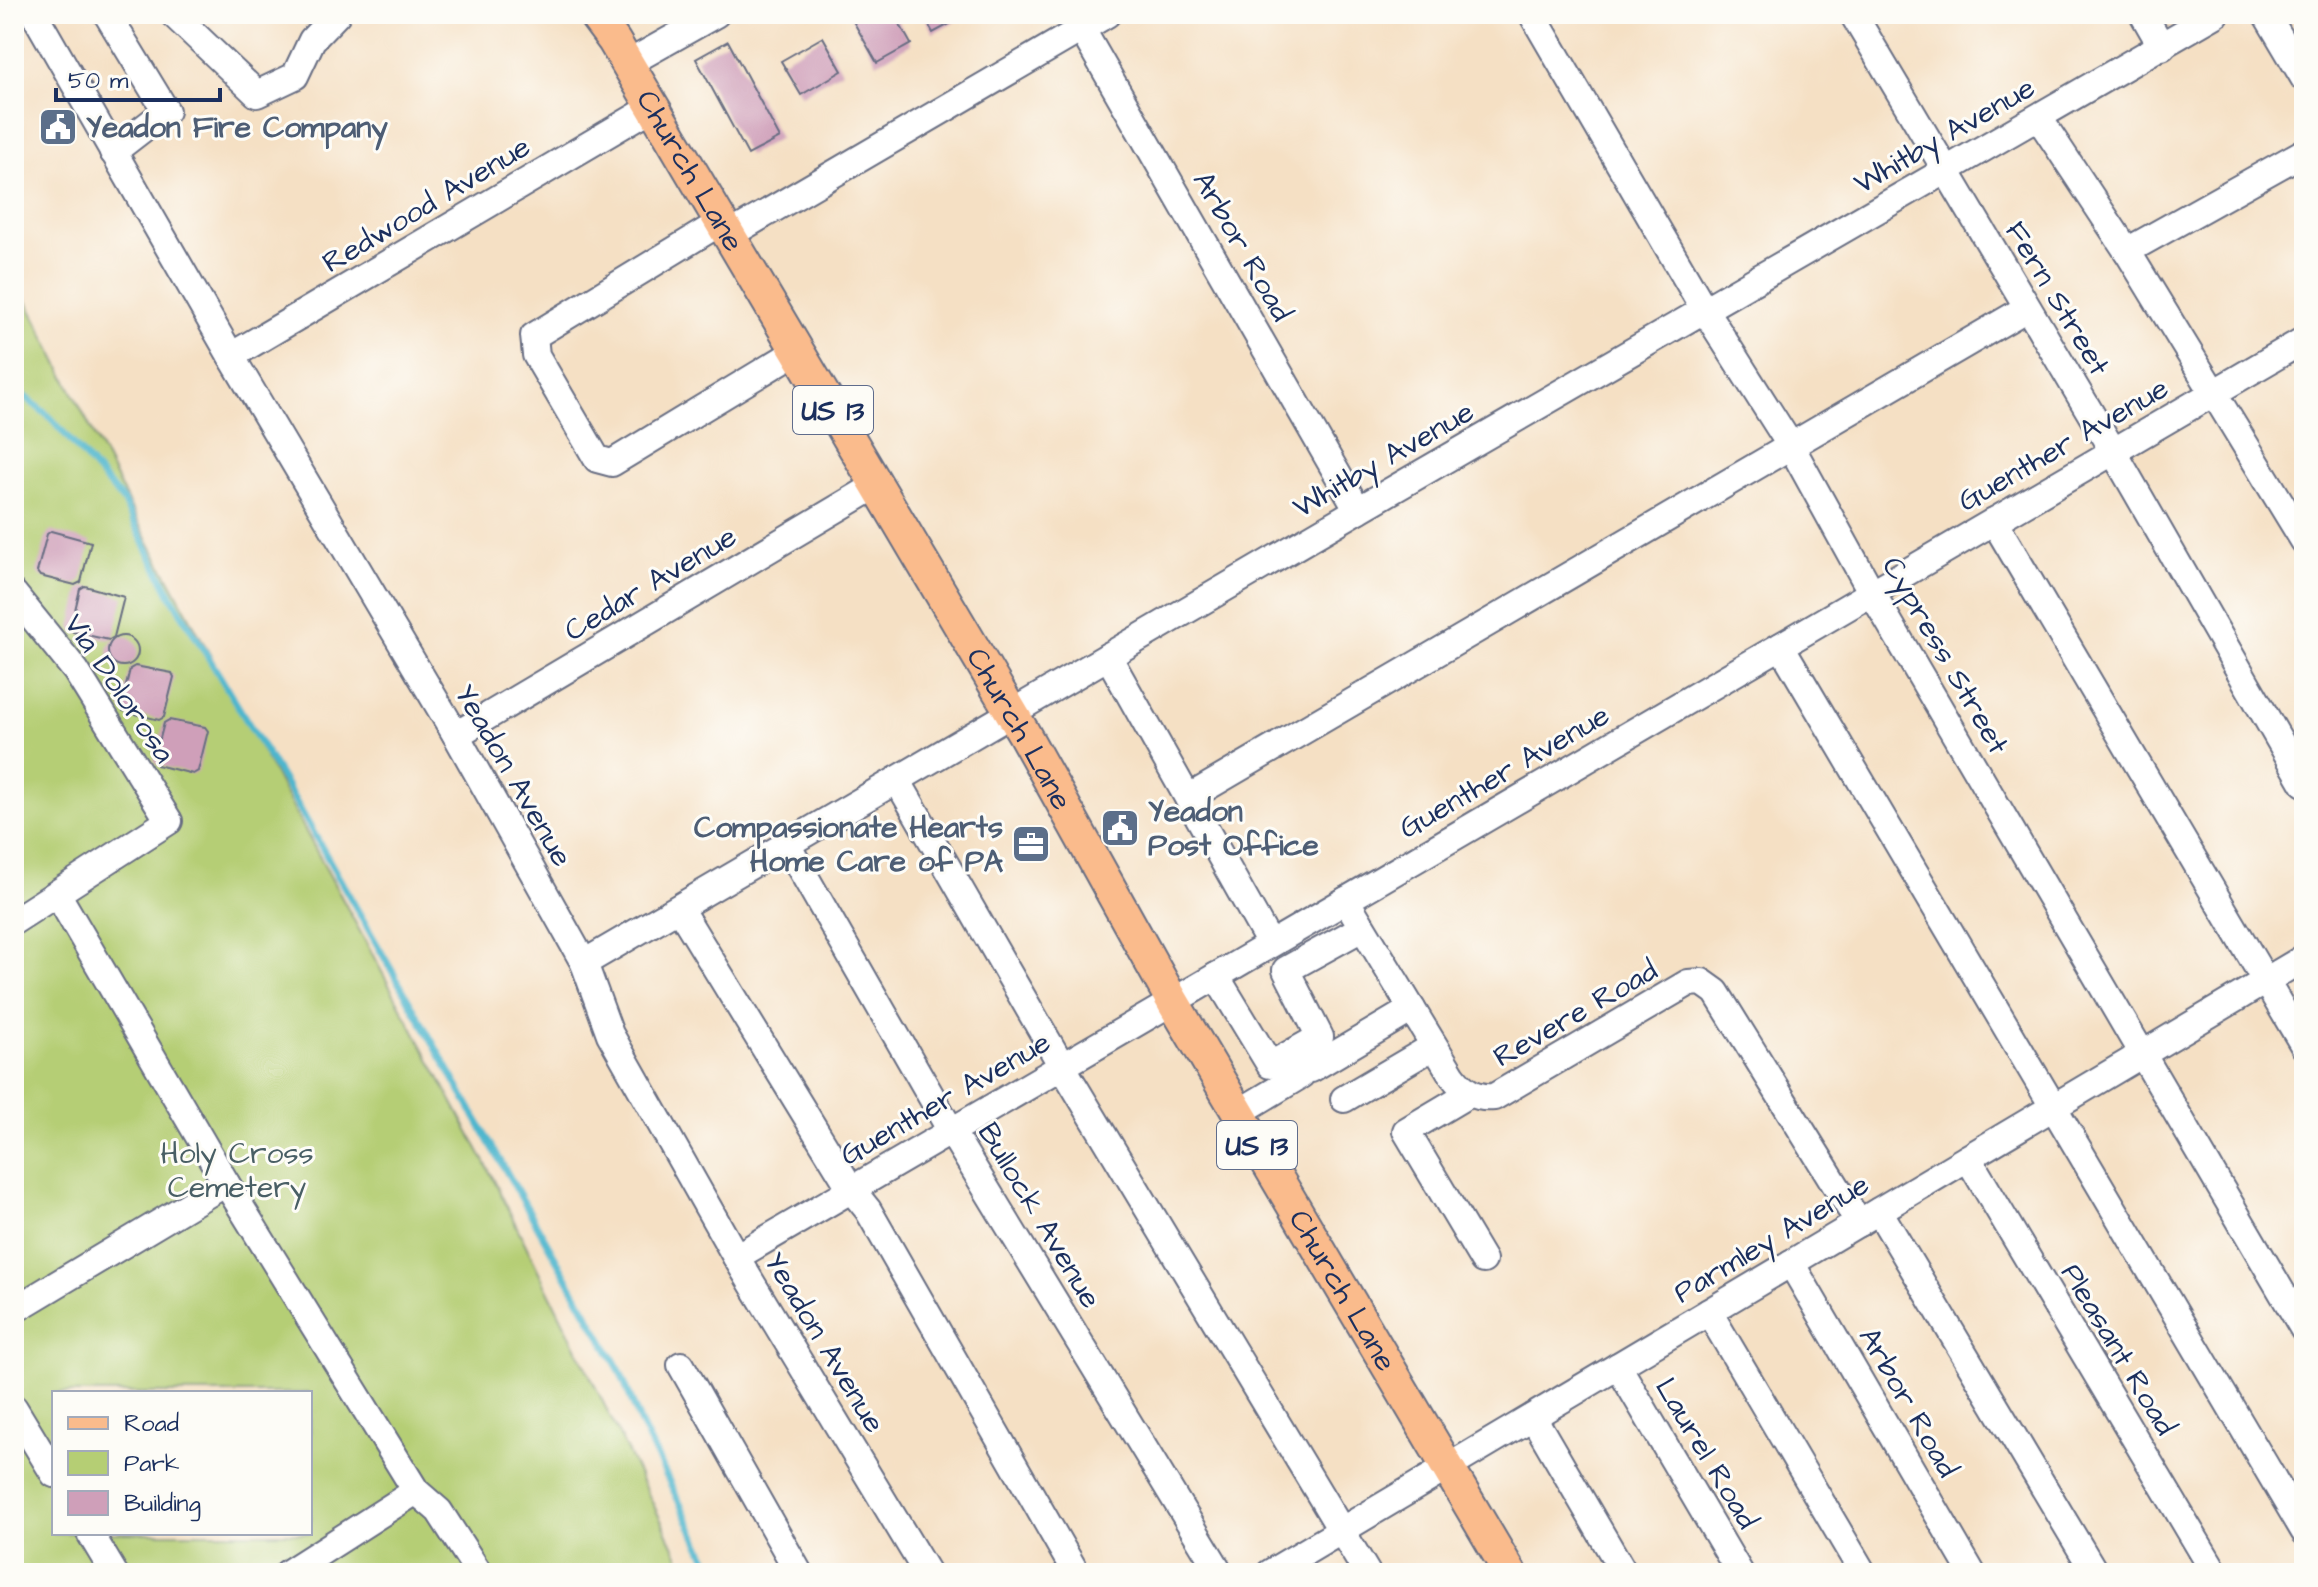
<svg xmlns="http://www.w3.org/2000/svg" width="2318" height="1587" viewBox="0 0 2318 1587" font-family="'Architects Daughter',sans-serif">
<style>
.green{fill:#b5ce74;stroke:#687e69;stroke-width:2;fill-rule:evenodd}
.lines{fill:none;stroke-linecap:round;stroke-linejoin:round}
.stream{stroke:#4eb6cd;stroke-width:7}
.building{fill:#cf9fb9}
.minor-casing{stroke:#676d82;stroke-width:30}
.major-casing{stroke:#676d82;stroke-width:36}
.minor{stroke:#fff;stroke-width:26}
.major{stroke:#fabb8c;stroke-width:32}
.labels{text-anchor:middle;stroke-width:6;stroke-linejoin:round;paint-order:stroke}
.shield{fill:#fdfcf7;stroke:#5f6c8c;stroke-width:2}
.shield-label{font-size:28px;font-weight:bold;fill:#1b2f5e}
.service-label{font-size:30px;font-weight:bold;fill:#4e5e75;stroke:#fdfcf7;text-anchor:start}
.street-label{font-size:30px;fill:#1b2f5e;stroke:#fdfcf7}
.park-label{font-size:30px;fill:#495f65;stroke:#fdfcf7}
</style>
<rect width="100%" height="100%" fill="#fdfcf7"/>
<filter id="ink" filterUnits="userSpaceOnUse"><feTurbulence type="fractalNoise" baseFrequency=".0125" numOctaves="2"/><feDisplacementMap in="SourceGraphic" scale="16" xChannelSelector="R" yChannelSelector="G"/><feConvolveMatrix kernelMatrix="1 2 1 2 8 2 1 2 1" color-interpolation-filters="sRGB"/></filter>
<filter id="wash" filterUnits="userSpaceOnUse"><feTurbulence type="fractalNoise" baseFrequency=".006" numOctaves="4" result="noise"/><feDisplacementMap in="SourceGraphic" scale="32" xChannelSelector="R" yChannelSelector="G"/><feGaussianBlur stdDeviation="1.8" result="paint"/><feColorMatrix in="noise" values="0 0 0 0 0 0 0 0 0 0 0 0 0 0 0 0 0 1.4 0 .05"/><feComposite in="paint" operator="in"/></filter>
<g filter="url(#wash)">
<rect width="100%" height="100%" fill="#f5e0c4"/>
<path class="green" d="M14 276 138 522 485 1162 687 1573H14ZM54 1393H310V1533H54Z"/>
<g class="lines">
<polyline class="stream" points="14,388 51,418 123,501 171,596 289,790 620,1371 640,1422 714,1573"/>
</g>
<g id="blocks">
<g class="building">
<polygon points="849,14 894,14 911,44 877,63"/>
<polygon points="923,14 968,14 933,33"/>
<polygon points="823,37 842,71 801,95 781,61"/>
<polygon points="728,41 780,138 748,155 696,59"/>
<polygon points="51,531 91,542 81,582 75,585 40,576 37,572 47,534"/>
<polygon points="85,586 124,597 114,637 109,640 73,632 71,627 80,589"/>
<circle cx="123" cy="651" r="15"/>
<polygon points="135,666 172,673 174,677 164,717 159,720 123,711 121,707 130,669"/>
<polygon points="169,720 205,727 208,731 198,771 193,774 157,765 154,761 164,723"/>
</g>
</g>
</g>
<g filter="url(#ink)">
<use href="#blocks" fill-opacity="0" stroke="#676d82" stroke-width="2"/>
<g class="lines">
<g class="minor-casing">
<g id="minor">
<polyline points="107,14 166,111 113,152"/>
<polyline points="173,14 257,94 295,76 312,40 337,14"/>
<polyline points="1073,14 1358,510"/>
<polyline points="1532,14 1704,309 1792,448 1872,593 2304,1330"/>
<polyline points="1853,14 2113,451 2304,783"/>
<polyline points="2143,14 2162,47"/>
<polyline points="2266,14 2304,78"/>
<polyline points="35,15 231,356 456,735 584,963 610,1034 736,1257 927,1573"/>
<polyline points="627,64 716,14"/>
<polyline points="2039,118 2127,251 2304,541"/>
<polyline points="721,222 534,336 536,355 597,459 612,463 797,351"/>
<polyline points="729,235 1107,14"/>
<polyline points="2127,251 2304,152"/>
<polyline points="231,356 653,107"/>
<polyline points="1994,521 2304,1046"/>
<polyline points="14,594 76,671 169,821 14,921"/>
<polyline points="1781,646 2304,1531"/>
<polyline points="1108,656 1270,944"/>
<polyline points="456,735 877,485"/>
<polyline points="897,780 1062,1066 1367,1573"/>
<polyline points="1188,798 2027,308"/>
<polyline points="787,845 951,1131 1220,1573"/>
<polyline points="58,895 226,1183 416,1491 439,1511 479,1573"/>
<path d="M1346 900 1452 1075C1463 1090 1475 1099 1494 1097L1688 983 1702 982 1716 992 1859 1223"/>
<polyline points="679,908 851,1189 868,1210 1076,1573"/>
<polyline points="584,963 1358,510 2216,14"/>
<polyline points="1216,976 1270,1065 1320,1037 1286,970 1362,928"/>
<polyline points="1311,1069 1412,1009"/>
<polyline points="1470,1093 1406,1131 1483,1260"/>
<polyline points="1344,1099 1434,1046"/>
<polyline points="1238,1113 1301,1075"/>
<polyline points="1968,1158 2215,1573"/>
<polyline points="1879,1211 2095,1573"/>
<polyline points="736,1257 2304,340"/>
<polyline points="1791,1263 1972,1573"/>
<polyline points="14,1310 226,1183"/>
<polyline points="1709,1312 1863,1573"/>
<polyline points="681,1365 799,1573"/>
<polyline points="1618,1366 1740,1573"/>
<polyline points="14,1408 54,1474"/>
<polyline points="1533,1417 1624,1573"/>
<polyline points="90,1533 114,1573"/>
<polyline points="288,1573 416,1491"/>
<polyline points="1270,1573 2304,958"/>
</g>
</g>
<g class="major-casing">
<g id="major">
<path id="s1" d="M594 14 614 41 1023 732 1173 1002 1510 1573"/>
</g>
</g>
<use href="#minor" class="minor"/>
<use href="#major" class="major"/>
</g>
</g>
<defs>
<g id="civic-square" transform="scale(2)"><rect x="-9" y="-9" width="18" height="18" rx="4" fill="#5c6f8a" stroke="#fdfcf7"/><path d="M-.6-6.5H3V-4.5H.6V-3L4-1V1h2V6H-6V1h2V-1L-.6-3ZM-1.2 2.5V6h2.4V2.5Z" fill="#fff"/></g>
<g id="office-square" transform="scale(2)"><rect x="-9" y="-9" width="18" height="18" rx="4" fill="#5c6f8a" stroke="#fdfcf7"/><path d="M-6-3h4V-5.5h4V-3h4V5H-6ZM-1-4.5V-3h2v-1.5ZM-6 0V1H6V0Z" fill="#fff"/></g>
</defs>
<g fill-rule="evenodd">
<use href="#civic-square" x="58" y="127"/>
<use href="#civic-square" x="1120" y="828"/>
<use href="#office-square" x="1031" y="844"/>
</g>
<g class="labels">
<g class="shield">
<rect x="793" y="386" width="80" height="48" rx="6"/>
<rect x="1217" y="1121" width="80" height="48" rx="6"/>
</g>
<g class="shield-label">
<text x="833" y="420">US 13</text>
<text x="1257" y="1155">US 13</text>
</g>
<g class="service-label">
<text x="86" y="137">Yeadon Fire Company</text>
<text x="1148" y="821">Yeadon<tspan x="1148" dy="34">Post Office</tspan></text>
<text x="1003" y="837" text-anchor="end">Compassionate Hearts<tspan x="1003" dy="34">Home Care of PA</tspan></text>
</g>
<g class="street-label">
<text transform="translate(1944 135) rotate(-30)" y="10">Whitby Avenue</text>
<text dy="10" stroke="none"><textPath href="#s1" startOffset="184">Church Lane</textPath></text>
<text transform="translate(426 204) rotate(-31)" y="10">Redwood Avenue</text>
<text transform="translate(1243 246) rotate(60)" y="10">Arbor Road</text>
<text transform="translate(2058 298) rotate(59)" y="10">Fern Street</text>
<text transform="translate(2063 444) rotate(-30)" y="10">Guenther Avenue</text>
<text transform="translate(1383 459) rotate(-30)" y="10">Whitby Avenue</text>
<text transform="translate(650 583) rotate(-31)" y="10">Cedar Avenue</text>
<text transform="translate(1946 655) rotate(60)" y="10">Cypress Street</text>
<text transform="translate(120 688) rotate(56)" y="10">Via Dolorosa</text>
<text dy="10" stroke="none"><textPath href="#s1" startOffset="832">Church Lane</textPath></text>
<text transform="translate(1504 771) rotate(-30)" y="10">Guenther Avenue</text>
<text transform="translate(514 775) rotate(60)" y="10">Yeadon Avenue</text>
<text transform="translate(1575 1013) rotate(-30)" y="10">Revere Road</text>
<text transform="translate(945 1098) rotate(-30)" y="10">Guenther Avenue</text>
<text transform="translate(1040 1215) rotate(59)" y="10">Bullock Avenue</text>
<text transform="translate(1771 1238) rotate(-31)" y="10">Parmley Avenue</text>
<text dy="10" stroke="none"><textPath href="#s1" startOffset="1480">Church Lane</textPath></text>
<text transform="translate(825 1342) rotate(59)" y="10">Yeadon Avenue</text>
<text transform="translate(2119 1349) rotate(59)" y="10">Pleasant Road</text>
<text transform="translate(1909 1402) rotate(60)" y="10">Arbor Road</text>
<text transform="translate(1707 1453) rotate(59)" y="10">Laurel Road</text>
</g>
<g class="park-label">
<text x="237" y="1163">Holy Cross<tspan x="237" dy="34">Cemetery</tspan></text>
</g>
</g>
<rect width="2318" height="1587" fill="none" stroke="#fdfcf7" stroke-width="48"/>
<rect x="52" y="1391" width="260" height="144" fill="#fdfcf7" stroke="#a3aaba" stroke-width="2"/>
<rect x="68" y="1417" width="40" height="12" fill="#fabb8c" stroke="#a3aaba" stroke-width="2"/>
<text x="124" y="1431" font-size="24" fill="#1b2f5e">Road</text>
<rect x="68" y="1451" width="40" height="24" fill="#b5ce74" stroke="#a3aaba" stroke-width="2"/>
<text x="124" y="1471" font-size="24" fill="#1b2f5e">Park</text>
<rect x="68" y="1491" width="40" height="24" fill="#cf9fb9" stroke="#a3aaba" stroke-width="2"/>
<text x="124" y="1511" font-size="24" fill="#1b2f5e">Building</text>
<path d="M56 88v12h164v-12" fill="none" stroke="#1b2f5e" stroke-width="4"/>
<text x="68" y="88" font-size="24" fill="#1b2f5e" stroke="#fdfcf7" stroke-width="6" paint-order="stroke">50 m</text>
</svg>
